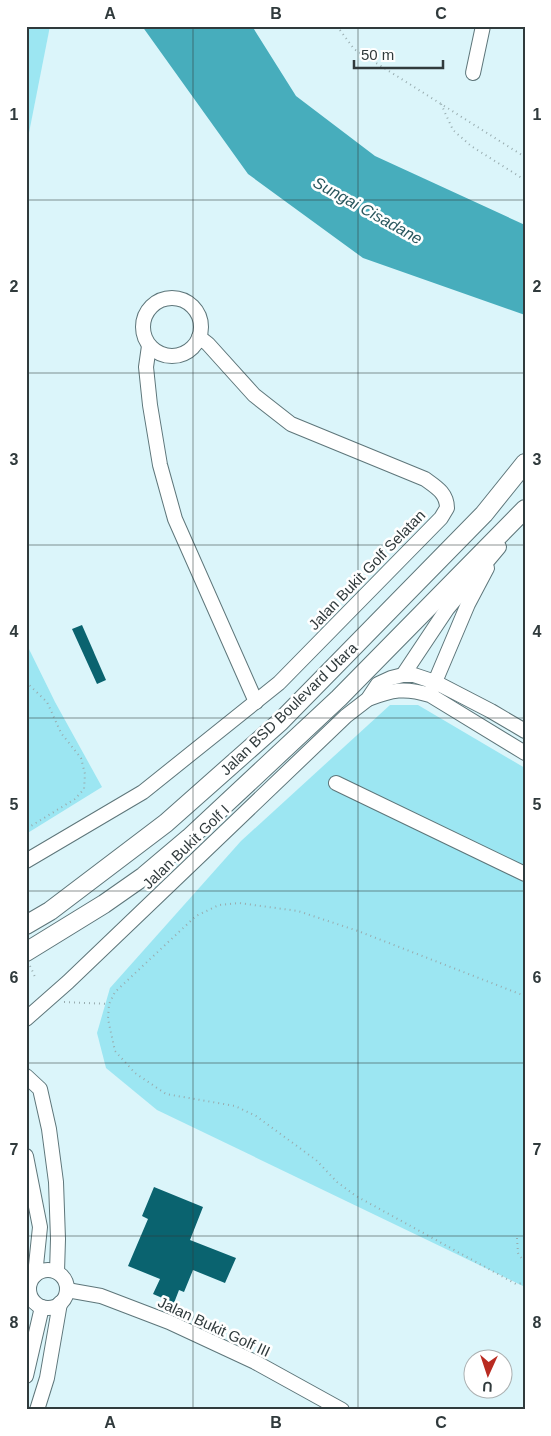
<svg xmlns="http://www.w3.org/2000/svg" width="551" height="1436" viewBox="0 0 551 1436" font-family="Arial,sans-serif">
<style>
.green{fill:#9ce6f2}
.water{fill:#47adbc}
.building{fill:#0a636f}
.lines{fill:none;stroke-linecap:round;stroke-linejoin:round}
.minor-casing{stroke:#5e767a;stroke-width:16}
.major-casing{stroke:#5e767a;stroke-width:20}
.path{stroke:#98acaf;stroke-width:2;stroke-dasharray:1 4;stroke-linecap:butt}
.minor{stroke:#fff;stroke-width:14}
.major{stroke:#fff;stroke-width:18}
.grid{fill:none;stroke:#303a3c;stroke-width:1;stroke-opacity:0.55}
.labels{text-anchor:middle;stroke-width:5;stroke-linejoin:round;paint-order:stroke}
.street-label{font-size:15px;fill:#303a3c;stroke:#fff}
.water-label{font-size:16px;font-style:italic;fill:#2a575e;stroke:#fff}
.neatline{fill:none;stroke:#303a3c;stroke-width:2}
.grid-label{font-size:16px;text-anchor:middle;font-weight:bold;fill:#303a3c}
</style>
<rect width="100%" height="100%" fill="#dbf5fa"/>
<g class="green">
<polygon points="26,26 50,26 26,148"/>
<polygon points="26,643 55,702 102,787 26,834"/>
<polygon points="390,705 418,705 525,768 525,1287 157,1110 106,1068 97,1033 110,988 241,841"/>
</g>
<polygon class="water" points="142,26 252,26 296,96 375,156 525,225 525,315 363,258 248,174"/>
<g class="building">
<polygon points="82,625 106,680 97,684 72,629"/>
<polygon points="154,1187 203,1207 190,1240 236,1258 225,1283 193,1270 184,1292 179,1290 174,1303 153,1294 160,1279 128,1266 148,1219 142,1216"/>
</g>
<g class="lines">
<g class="minor-casing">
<g id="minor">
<polyline points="473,73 483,26"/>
<circle cx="172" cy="327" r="29"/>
<polyline points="149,346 146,367 150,405 160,465 175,519 256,702"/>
<polyline points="403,675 447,609 499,547"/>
<polyline points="432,689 468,604 487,568"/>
<path d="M368 699C392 690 404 687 430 695L525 753"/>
<polyline points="336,783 525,874"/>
<path d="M26 861 143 792 279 683 441 518 447 508C447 493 436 487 425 479L291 424 254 395 208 344 199 337"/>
<polyline points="26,1019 68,982 346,716 368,699 378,684 391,678 403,675 414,675 435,682 491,711 525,731"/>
<polyline points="26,1076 40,1089 49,1129 56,1182 58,1239 57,1272"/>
<polyline points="26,1156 40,1227 35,1275"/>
<circle cx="48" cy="1289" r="19"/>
<polyline points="67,1290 101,1296 169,1322 255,1362 342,1410"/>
<polyline points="26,1376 42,1307"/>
<polyline points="37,1410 47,1378 60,1303"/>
</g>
</g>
<g class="major-casing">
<g id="major">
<polyline points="26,925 50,911 166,823 280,722 484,514 525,463"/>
<polyline points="26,952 104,904 144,876 189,838 339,698 525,509"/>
</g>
</g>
<g class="path">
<polyline points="337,26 354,49 525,157"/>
<polyline points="441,104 453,130 471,146 525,180"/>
<polyline points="26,682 47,702 61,733 81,758 85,774 84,789 75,799 26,829"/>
<polyline points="30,966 36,979"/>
<polyline points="525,996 358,931 298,911 239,903 219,905 196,916 115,992 109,1004 108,1019 115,1051 135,1073 166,1094 235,1106 256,1116 316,1160 337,1182 356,1196 516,1284 525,1283"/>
<polyline points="64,1002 109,1004"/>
<polyline points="517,1238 518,1253 525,1263"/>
</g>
<use href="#minor" class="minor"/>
<use href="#major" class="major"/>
</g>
<path class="grid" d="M193 26V1410M358 26V1410M26 200H525M26 373H525M26 545H525M26 718H525M26 891H525M26 1063H525M26 1236H525"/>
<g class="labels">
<g class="street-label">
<text transform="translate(367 570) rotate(-46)" y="5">Jalan Bukit Golf Selatan</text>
<text transform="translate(289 709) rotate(-44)" y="5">Jalan BSD Boulevard Utara</text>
<text transform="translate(186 847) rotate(-44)" y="5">Jalan Bukit Golf I</text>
<text transform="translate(214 1327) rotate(25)" y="5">Jalan Bukit Golf III</text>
</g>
<g class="water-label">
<text transform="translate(368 210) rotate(29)" y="6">Sungai Cisadane</text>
</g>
</g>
<rect width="551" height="1436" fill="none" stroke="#ffffff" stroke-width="55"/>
<g transform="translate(488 1374) rotate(183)"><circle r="24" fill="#ffffff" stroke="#acb0b1"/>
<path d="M0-4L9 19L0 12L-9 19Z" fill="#b92b21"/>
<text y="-8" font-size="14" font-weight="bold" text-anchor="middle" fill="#303a3c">U</text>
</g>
<path d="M354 60v8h89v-8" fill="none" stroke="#303a3c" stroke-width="2.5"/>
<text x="361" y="60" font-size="15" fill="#303a3c" stroke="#ffffff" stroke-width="4" paint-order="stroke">50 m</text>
<rect x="28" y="28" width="496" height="1380" class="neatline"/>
<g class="grid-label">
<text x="110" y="19">A</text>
<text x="276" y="19">B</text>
<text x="441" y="19">C</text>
<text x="14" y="120">1</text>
<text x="537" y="120">1</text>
<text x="14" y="292">2</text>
<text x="537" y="292">2</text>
<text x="14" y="465">3</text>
<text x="537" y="465">3</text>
<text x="14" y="637">4</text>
<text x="537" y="637">4</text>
<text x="14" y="810">5</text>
<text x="537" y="810">5</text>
<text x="14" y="983">6</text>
<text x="537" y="983">6</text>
<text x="14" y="1155">7</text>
<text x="537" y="1155">7</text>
<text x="14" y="1328">8</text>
<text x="537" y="1328">8</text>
<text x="110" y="1428">A</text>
<text x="276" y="1428">B</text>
<text x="441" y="1428">C</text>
</g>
</svg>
